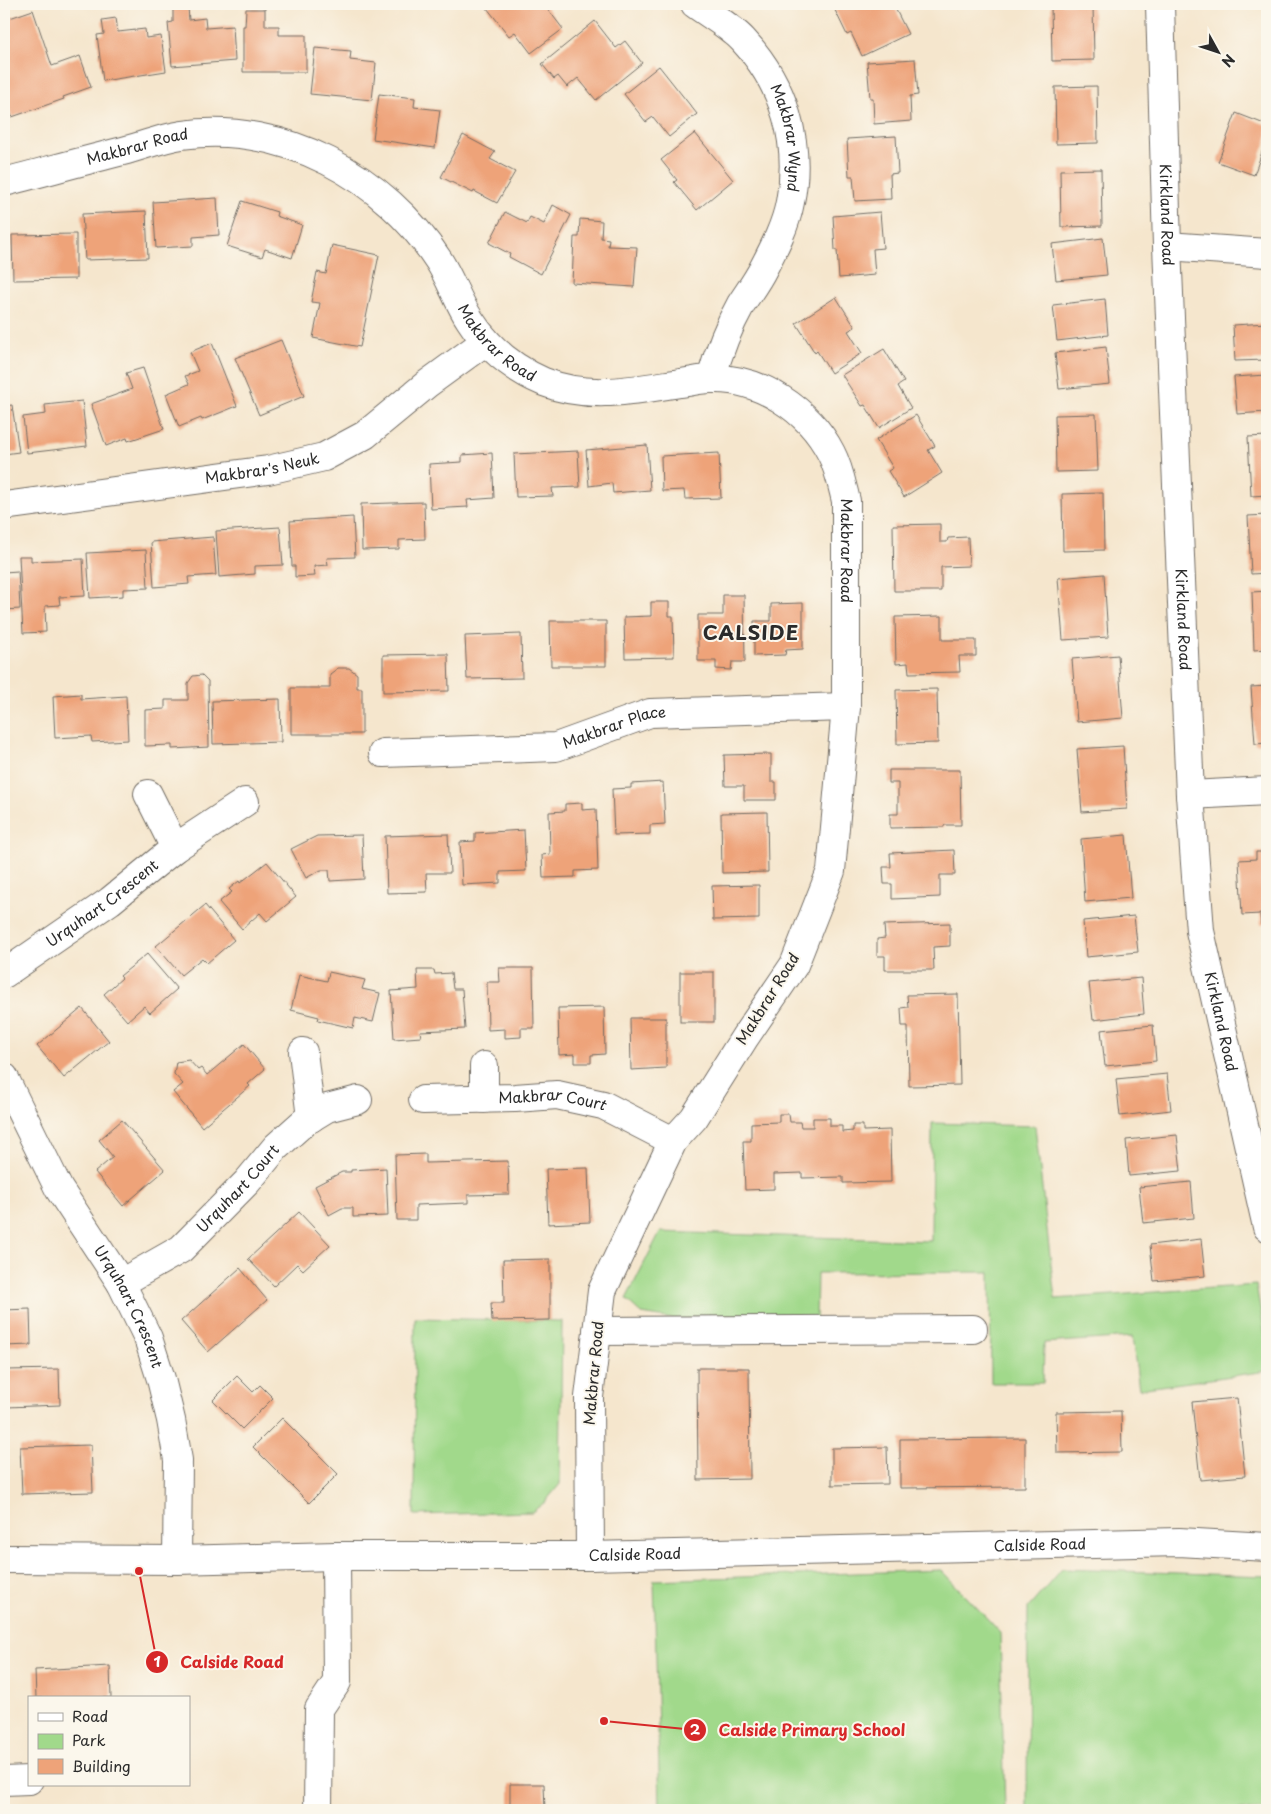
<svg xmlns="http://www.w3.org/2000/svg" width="1271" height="1814" viewBox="0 0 1271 1814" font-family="'Playpen Sans',sans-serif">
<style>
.green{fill:#a1d98b;stroke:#66825b}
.building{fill:#eea379}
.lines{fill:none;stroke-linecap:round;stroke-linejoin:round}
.minor-casing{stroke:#726c64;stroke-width:30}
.minor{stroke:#fff;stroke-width:28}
.labels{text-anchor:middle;stroke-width:4;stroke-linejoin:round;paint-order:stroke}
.street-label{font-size:15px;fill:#2b2b2b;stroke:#fbf7ec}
.district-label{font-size:20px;font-weight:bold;letter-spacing:1px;fill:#2b2b2b;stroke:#fbf7ec}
.leader{fill:none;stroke:#d62828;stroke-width:2}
.callout-dot{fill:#d62828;stroke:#fbf7ec;stroke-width:2}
.mark-label{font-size:15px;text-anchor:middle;font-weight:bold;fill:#fff}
.callout-label{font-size:16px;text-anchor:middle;font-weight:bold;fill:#d62828;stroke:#fbf7ec;stroke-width:4;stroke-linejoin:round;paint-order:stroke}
</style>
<rect width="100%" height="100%" fill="#fbf7ec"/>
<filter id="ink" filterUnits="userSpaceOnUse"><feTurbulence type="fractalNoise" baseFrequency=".02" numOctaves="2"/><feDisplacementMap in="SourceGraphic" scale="10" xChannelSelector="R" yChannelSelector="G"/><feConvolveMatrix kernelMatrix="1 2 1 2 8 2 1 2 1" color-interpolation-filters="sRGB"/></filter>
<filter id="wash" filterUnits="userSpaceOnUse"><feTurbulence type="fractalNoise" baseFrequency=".0096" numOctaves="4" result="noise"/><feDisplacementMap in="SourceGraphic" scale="20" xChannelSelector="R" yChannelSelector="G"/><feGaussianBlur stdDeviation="1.12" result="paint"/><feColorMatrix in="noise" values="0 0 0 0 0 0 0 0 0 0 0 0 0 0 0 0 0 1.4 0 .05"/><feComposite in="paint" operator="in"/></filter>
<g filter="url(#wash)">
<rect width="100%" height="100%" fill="#f5e6cd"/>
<g class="green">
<polygon points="932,1123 1035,1126 1055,1299 1256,1285 1267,1347 1267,1371 1139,1389 1132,1337 1044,1343 1043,1383 991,1383 990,1272 817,1273 816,1322 672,1319 642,1314 626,1299 660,1232 931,1241"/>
<polygon points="415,1318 562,1321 560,1484 545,1502 532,1512 414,1515"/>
<polygon points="1062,1569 1267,1576 1267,1810 1027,1810 1028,1608"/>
<polygon points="941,1570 1000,1632 1005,1810 660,1810 654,1580"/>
</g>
<g id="blocks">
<g class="building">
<polygon points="491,4 544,4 563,29 531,53 515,32 509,36 487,8"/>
<polygon points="832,4 893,4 908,34 862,56 851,33 847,35"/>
<polygon points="1051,4 1093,4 1094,60 1052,61"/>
<polygon points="188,7 189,20 205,18 206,28 233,26 235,61 172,66 168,23 173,22 173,8"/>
<polygon points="246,9 265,9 265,26 279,26 279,35 306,35 306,72 243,72 243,26 245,26"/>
<polygon points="33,10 52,66 80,56 91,87 63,97 64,99 12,117 4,95 4,20"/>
<polygon points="116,18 118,32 145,29 146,38 161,36 166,71 103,81 97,35 104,34 102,20"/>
<polygon points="595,21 616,48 625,41 642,63 596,100 578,78 567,87 558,76 554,79 542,64"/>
<polygon points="315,48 351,51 350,60 376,63 372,100 310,94"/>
<polygon points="915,59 918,95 910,96 911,121 874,124 873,98 870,98 867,62"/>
<polygon points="659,66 697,114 669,137 653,117 646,122 624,94"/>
<polygon points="1097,86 1098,143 1056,144 1055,87"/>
<polygon points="379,94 415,98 414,107 440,110 435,148 373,139"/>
<polygon points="1236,113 1267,125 1267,138 1254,175 1218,162"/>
<polygon points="695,133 733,180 697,210 674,182 677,180 661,160"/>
<polygon points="463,135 495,152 490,159 515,172 497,203 474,191 473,193 441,177"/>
<polygon points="896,136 898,173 890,174 891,199 855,201 853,176 849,176 847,139"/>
<polygon points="1101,169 1102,226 1061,227 1060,170"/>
<polygon points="217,198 219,235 193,237 193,246 156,248 153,202"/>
<polygon points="242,201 277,212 276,216 302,225 292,258 265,249 262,257 227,246"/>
<polygon points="553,205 571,215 541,274 509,257 510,254 489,243 505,212 527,223 530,217 544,224"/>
<polygon points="146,211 148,258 85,260 82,214"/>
<polygon points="880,212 883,248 873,249 875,275 839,278 837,250 835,250 833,216"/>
<polygon points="580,219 602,221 601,238 609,239 608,246 637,247 634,287 572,283 574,237 579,237"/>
<polygon points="76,234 76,279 13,280 12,235"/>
<polygon points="1103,238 1107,275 1056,280 1052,244"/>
<polygon points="4,242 5,242 6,293 4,293"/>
<polygon points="332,245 379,255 360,347 313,338 320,303 311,302 317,272 326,274"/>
<polygon points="836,297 855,327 848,331 862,353 831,373 817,351 815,353 796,323"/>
<polygon points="1105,299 1108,335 1057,341 1053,305"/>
<polygon points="1267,323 1267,360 1235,361 1233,325"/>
<polygon points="281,340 304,396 259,415 235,358"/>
<polygon points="212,343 237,406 202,420 201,418 179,427 166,394 189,384 185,376 198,371 190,352"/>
<polygon points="1106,347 1110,384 1059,389 1055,353"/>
<polygon points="884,349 904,382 898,386 911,408 879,428 865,405 862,406 842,375"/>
<polygon points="143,368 164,429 128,441 127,438 106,446 91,404 132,389 126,373"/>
<polygon points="1267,375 1267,412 1237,414 1234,377"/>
<polygon points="82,401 87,446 27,453 23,417 46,414 45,405"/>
<polygon points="12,405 19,452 4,454 4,406"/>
<polygon points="1096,414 1098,471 1056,472 1055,415"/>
<polygon points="916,415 935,446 928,450 942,473 904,497 888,471 893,468 876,440"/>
<polygon points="1267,436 1267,495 1251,496 1248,437"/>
<polygon points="647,445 650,490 613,493 612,483 589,486 586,450"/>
<polygon points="578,451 580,487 552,488 553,496 516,497 514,454"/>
<polygon points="492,453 494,498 467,500 468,507 431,509 429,464 462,462 462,455"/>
<polygon points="719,453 721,498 685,499 684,490 662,491 661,456"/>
<polygon points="1103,493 1104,550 1063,551 1062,494"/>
<polygon points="424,502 425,539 399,540 399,549 362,550 361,504"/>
<polygon points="1267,515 1267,573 1251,574 1248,516"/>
<polygon points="353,517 355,557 327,558 328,565 314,566 315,576 295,577 295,566 292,566 290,521"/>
<polygon points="940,524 940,542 947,542 948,538 968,537 969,566 941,567 941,591 894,591 893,525"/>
<polygon points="280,527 283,565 255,566 255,574 219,577 216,531"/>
<polygon points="213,537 216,575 188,577 189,584 154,587 151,542"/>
<polygon points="146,550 148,588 123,589 123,596 90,598 87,553"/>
<polygon points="19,556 31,556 31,561 83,559 85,596 59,597 60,605 45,606 46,632 23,633"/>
<polygon points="18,571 20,609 4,610 4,572"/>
<polygon points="1104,574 1108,637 1063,640 1058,578"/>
<polygon points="1267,591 1267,649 1254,650 1252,592"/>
<polygon points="723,595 744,595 745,662 732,662 731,670 716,669 716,661 698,661 698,615 723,615"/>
<polygon points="651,602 669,602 669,616 673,616 674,657 625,658 624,617 651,616"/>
<polygon points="803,603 803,649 786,650 785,655 754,656 754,621 771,621 771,604"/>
<polygon points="942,616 942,640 976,640 976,656 959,656 960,672 909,673 908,663 896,664 895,617"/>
<polygon points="550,621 606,621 606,666 551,666"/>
<polygon points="521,634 522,678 467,679 465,636"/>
<polygon points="448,654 449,691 383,692 383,655"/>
<polygon points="1118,655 1123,718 1077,722 1072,659"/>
<polygon points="338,668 349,668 357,674 357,688 362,688 362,734 291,734 291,688 330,688 330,674"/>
<polygon points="202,675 208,681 209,747 172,749 172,745 145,746 145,710 165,709 165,700 188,700 188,683 193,676"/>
<polygon points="1267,686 1267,743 1255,744 1251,687"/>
<polygon points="937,689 938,743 897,744 896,690"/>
<polygon points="81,694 81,699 126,696 128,740 92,742 91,736 55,738 53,696"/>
<polygon points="280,699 281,742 213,744 212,701"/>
<polygon points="1123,746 1127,809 1082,812 1077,749"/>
<polygon points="771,754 771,782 776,782 776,800 744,800 744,786 725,786 724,755"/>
<polygon points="889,770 960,770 961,825 944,825 944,827 890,828 890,814 898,814 898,783 889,783"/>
<polygon points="663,782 665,824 650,825 650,834 614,835 612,789 631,788 631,784"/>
<polygon points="582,803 582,810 596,809 598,870 575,871 575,877 543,878 542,855 550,854 549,812 565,811 565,804"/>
<polygon points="767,812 768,872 722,873 721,813"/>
<polygon points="524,830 526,871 500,872 500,883 462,885 460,842 475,841 475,833"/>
<polygon points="448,834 450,873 426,873 427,892 387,893 385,836"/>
<polygon points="362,835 364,879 330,881 329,870 321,870 306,878 291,849 317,836"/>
<polygon points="1126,835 1131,898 1085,902 1081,839"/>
<polygon points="954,850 955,875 940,875 940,897 892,899 892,884 884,884 883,867 891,867 890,853"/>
<polygon points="1256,852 1267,852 1267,924 1261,925 1260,914 1242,915 1239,860 1256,859"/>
<polygon points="267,862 296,897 267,921 260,913 242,929 219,902 232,892 229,889 239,881 240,883"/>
<polygon points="759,885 759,919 713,920 712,886"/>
<polygon points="205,905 234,940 207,963 202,958 181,975 156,946"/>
<polygon points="1134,916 1138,952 1086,957 1083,921"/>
<polygon points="950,923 950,946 933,947 934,970 885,970 885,956 877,956 877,939 885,938 884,925"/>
<polygon points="147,954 177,989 150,1013 144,1006 127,1021 104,994 122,978 120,976"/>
<polygon points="499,968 533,968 534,1028 521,1028 521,1037 505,1038 505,1029 488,1030 487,982 500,982"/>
<polygon points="417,970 434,970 435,974 451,973 453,989 462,989 465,1029 420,1031 421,1037 394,1039 391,991 418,989"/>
<polygon points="329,972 365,980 362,989 380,993 373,1022 355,1018 353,1028 318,1020 319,1017 291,1010 299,975 327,981"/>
<rect x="680" y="972" width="34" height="50"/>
<polygon points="1141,978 1144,1014 1093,1020 1089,983"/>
<polygon points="958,994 960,1085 909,1086 908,1026 902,1026 901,1008 908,1007 907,995"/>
<polygon points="604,1007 605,1054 591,1055 591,1063 575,1063 575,1054 559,1055 558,1008"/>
<polygon points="82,1008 109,1041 64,1078 37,1046"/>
<polygon points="630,1018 666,1018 666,1068 631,1070"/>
<polygon points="1153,1025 1156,1061 1105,1066 1101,1030"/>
<polygon points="244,1044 265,1069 248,1084 250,1086 202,1127 173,1092 183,1084 174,1074 176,1062 189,1060 198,1070 201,1068 207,1075"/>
<polygon points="1167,1074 1171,1110 1120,1116 1116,1079"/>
<polygon points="779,1114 789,1114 790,1122 800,1122 801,1127 813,1127 813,1118 830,1118 830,1126 842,1126 842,1132 853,1131 853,1125 863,1125 863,1131 890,1130 891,1182 843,1183 843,1177 802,1178 802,1173 774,1174 774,1189 745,1190 743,1141 751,1141 751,1123 779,1122"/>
<polygon points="122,1120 165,1170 123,1206 95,1172 113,1157 99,1140"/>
<polygon points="1177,1135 1181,1171 1129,1176 1126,1140"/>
<polygon points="426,1154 426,1163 508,1161 509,1194 468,1195 468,1203 416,1205 416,1220 397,1220 395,1155"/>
<polygon points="386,1168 388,1216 353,1217 353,1208 342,1208 329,1215 315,1186 342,1172 351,1172 351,1170"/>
<polygon points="588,1168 590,1222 548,1224 546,1169"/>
<polygon points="1191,1182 1194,1218 1143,1223 1139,1187"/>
<polygon points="299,1212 330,1245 303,1270 297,1264 274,1286 248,1259"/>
<polygon points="1201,1239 1205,1276 1154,1281 1150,1245"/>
<polygon points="550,1259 550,1320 492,1321 491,1303 504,1303 503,1260"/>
<polygon points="240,1268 267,1300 208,1352 181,1321"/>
<polygon points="30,1309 31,1345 4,1346 4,1310"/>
<polygon points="697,1368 749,1368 750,1479 698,1480"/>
<polygon points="59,1369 60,1405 7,1407 6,1370"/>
<polygon points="237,1376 253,1392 260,1385 273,1398 242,1429 213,1400"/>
<polygon points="1237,1398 1245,1476 1200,1480 1192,1402"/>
<polygon points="1121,1411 1122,1452 1057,1453 1056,1412"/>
<polygon points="282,1418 338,1474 309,1503 253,1447"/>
<polygon points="1025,1438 1025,1487 900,1488 900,1439"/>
<polygon points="91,1445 93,1492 22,1494 20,1447"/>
<polygon points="887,1447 888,1484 832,1485 832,1448"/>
<polygon points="110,1666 111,1698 36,1698 35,1670"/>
<polygon points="510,1784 544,1784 545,1810 510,1810"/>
</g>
</g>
</g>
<g filter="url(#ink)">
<use href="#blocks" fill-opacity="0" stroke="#726c64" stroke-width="1"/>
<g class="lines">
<g class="minor-casing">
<g id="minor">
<path id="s1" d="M695 4C710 15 730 26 743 40 784 84 802 143 790 202 786 225 774 248 763 269 757 281 748 293 741 304 728 327 718 354 711 379"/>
<path id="s2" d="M1160 4 1167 246 1190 795 1200 931 1267 1227"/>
<path id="s3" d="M4 182C43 172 83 161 123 151 142 146 162 138 182 135 284 121 385 177 439 261 451 280 458 302 470 320 488 348 514 369 544 382 589 400 634 390 680 383 690 382 701 379 711 379 760 377 809 410 831 453 839 468 842 485 846 501V707L831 871 794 965 745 1037 694 1118 673 1141 602 1291 589 1397 590 1556"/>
<polyline points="1167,246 1267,253"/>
<path id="s4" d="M4 506 268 470 324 457 365 435 427 384 486 341"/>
<path id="s5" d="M383 753 556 747 650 713 846 707"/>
<polyline points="148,794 175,848"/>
<polyline points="1190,795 1267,791"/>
<path id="s6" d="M4 974 110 901 175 848 245 802"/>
<polyline points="303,1052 311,1118"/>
<path id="s7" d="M4 1077 59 1189 121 1283 148 1338 161 1379 171 1420 178 1460 177 1560"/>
<polyline points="484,1099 484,1066"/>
<path id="s8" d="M423 1100 515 1098 557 1095 603 1105 673 1141"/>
<path id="s9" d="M121 1283 181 1249 247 1182 276 1147 304 1122 327 1108 358 1100"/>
<polyline points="597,1331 973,1329"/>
<path id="s10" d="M4 1559 177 1560 336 1556H590L1179 1542 1267 1547"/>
<polyline points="4,1781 29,1780"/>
<polyline points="318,1810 319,1709 337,1682 336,1556"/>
</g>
</g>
<use href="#minor" class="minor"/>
</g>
</g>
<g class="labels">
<g class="street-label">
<text dy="5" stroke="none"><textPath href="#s1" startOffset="170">Makbrar Wynd</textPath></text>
<text dy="5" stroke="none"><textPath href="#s3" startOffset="138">Makbrar Road</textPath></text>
<text dy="5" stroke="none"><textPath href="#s2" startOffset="211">Kirkland Road</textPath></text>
<text dy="5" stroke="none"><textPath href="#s3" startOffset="588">Makbrar Road</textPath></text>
<text dy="5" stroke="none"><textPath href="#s4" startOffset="261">Makbrar's Neuk</textPath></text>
<text dy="5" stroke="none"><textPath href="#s3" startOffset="1068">Makbrar Road</textPath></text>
<text dy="5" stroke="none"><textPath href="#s2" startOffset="616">Kirkland Road</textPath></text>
<text dy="5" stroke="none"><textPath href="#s5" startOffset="235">Makbrar Place</textPath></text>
<text dy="5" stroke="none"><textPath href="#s6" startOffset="121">Urquhart Crescent</textPath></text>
<text transform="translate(768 999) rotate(-58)" y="5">Makbrar Road</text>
<text dy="5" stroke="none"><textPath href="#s2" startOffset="1021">Kirkland Road</textPath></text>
<text dy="5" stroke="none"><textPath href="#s8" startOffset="130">Makbrar Court</textPath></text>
<text dy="5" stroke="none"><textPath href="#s9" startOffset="152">Urquhart Court</textPath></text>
<text dy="5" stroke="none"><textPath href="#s7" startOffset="262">Urquhart Crescent</textPath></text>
<text transform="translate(594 1373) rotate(-85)" y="5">Makbrar Road</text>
<text dy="5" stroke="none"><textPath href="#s10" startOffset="1036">Calside Road</textPath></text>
<text dy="5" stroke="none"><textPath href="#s10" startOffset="631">Calside Road</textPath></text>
</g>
<g class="district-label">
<text x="751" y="640">CALSIDE</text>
</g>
</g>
<path class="leader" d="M139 1571L157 1662M604 1721L695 1730"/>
<g class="callout-dot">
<circle cx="139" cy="1571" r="5"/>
<circle cx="604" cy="1721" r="5"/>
<circle cx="157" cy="1662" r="12"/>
<circle cx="695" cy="1730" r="12"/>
</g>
<g class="mark-label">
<text x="157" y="1667">1</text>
<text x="695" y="1735">2</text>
</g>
<g class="callout-label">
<text x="232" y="1668">Calside Road</text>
<text x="812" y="1736">Calside Primary School</text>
</g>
<rect width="1271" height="1814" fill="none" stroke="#fbf7ec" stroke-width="20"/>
<rect x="28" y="1696" width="162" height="90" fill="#fbf7ec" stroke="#a8a59f"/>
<rect x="38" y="1713" width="25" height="8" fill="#ffffff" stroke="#a8a59f"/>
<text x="72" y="1722" font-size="15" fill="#2b2b2b">Road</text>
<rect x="38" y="1734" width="25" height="15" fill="#a1d98b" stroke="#a8a59f"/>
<text x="72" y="1746" font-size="15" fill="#2b2b2b">Park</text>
<rect x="38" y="1759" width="25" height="15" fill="#eea379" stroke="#a8a59f"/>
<text x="72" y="1772" font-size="15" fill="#2b2b2b">Building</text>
<g transform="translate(1218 52) rotate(130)" stroke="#fbf7ec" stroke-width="4" paint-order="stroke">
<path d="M0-4L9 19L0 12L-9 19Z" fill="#2b2b2b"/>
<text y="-8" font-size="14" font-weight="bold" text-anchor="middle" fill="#2b2b2b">N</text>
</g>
</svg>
